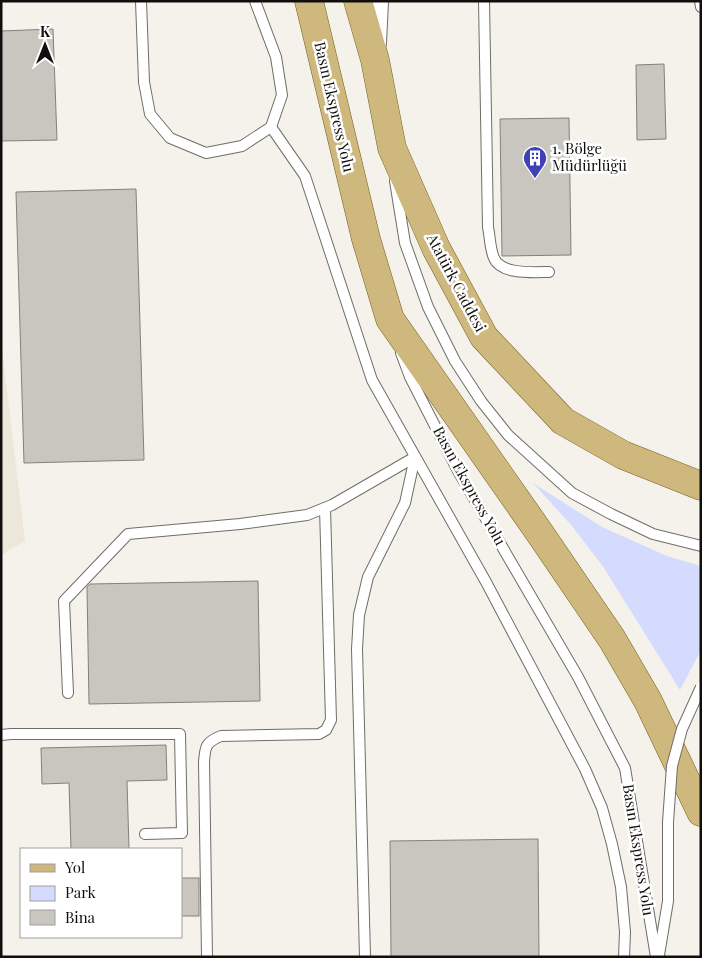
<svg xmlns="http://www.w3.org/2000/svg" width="702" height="958" viewBox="0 0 702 958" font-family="'Playfair Display',serif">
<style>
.built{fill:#ede7da}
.green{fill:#d4dbfe}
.building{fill:#c9c6c0;stroke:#83807b}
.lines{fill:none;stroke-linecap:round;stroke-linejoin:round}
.lane-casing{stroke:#6f6d68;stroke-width:12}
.street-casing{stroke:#6f6d68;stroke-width:22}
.primary-casing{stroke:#775e1d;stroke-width:29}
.lane{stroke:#fff;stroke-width:10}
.street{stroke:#fff;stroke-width:20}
.primary{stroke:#ceb87d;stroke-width:28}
.lane-bridge-casing{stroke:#6f6d68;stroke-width:12;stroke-linecap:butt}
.lane-bridge{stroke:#fff;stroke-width:10}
.labels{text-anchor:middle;stroke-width:5;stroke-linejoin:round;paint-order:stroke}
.street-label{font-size:15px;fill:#100f0d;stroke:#fff}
.poi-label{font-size:15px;fill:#100f0d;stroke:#fff;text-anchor:start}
</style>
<rect width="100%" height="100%" fill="#f5f2ec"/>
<polygon class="built" points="1,340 25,541 1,555"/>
<polygon class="green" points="533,483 602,527 667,556 701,566 701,650 680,690 604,568 572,526"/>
<g class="building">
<polygon points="53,29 57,140 1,141 1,31"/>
<polygon points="664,64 666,139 637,140 636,65"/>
<polygon points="569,118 571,255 502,256 500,119"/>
<polygon points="136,189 144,460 24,463 16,192"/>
<polygon points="258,581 260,701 89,704 87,587 90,584"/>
<polygon points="166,745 167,780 127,781 129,849 71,849 69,783 42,784 41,748"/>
<polygon points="538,839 539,957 391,957 390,841"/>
<rect x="181" y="878" width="18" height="38"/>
</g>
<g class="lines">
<g class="lane-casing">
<g id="lane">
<polyline points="141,1 144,82 150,114 170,138 206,153 242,146 271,127 282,95 276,57 255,1"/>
<path d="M484 1 488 227C490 237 490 249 494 258 501 275 534 272 549 272"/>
<polyline points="700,1 701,7"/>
<polyline points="271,127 305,176 372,380 486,582 585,769 602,808 612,844 621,887 625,932 624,957"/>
<polyline points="395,181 405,243 428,307 455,361 481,401 508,435 572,493 611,514 653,534 701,546"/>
<polyline points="401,353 410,377 458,471 578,677 625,768 656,957"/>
<polyline points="68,693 64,601 128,534 240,524 307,515 332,505 415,457"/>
<polyline points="1,735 11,734 180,734 182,833 145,834"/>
<polyline points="659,955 668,901 668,822"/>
<path d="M207 957 204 762C205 746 206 742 221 736L319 734 326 730 331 720 325 508"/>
<polyline points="365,957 357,649 359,615 368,577 405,503 415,457"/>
</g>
</g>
<g class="street-casing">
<polyline id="street" points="376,43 378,1"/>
</g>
<g class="primary-casing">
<g id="primary">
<polyline points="309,1 366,239 390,319 539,532 612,639 648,701 701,812"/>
<polyline points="358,1 375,60 392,148 436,248 484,337 563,421 623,455 701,486"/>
</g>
</g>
<use href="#lane" class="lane"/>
<use href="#street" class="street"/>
<use href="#primary" class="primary"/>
<g class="lane-bridge-casing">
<polyline id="lane-bridge" points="668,822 672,766 682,729 701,687"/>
</g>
<use href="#lane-bridge" class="lane-bridge"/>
</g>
<defs>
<g id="building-pin" transform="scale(1.25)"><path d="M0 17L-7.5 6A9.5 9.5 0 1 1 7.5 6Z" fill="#4041b6" stroke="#fff"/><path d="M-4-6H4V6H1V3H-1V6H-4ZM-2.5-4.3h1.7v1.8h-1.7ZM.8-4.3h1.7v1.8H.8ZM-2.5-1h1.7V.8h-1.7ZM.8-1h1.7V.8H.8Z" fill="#fff"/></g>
</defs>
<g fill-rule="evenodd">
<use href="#building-pin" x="535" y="158"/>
</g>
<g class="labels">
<g class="street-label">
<text transform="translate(334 107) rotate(77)" y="5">Basın Ekspress Yolu</text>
<text transform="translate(456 283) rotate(62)" y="5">Atatürk Caddesi</text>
<text transform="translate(469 486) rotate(61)" y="5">Basın Ekspress Yolu</text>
<text transform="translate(638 850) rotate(81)" y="5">Basın Ekspress Yolu</text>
</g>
<g class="poi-label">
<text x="552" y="154">1. Bölge<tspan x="552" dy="17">Müdürlüğü</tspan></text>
</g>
</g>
<rect width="702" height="958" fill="none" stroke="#100f0d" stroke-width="5"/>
<rect x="20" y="848" width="162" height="90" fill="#ffffff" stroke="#9f9f9e"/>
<rect x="30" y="864" width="25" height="8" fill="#ceb87d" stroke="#9f9f9e"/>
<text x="65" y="873" font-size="15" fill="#100f0d">Yol</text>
<rect x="30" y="886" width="25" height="15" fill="#d4dbfe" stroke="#9f9f9e"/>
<text x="65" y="898" font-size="15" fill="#100f0d">Park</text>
<rect x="30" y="910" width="25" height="15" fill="#c9c6c0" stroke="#9f9f9e"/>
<text x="65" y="923" font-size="15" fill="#100f0d">Bina</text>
<g transform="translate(45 45)" stroke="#ffffff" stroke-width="4" paint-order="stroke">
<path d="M0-4L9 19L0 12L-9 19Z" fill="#100f0d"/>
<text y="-8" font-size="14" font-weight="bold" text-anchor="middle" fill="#100f0d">K</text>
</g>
</svg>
